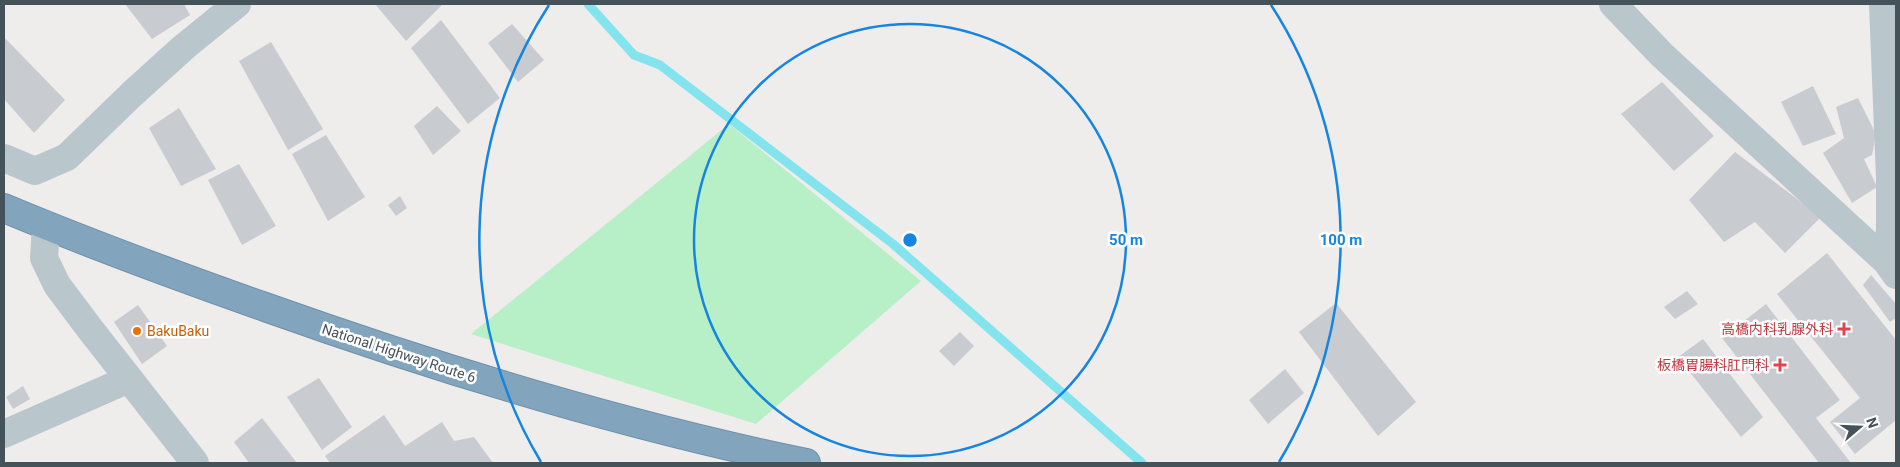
<svg xmlns="http://www.w3.org/2000/svg" width="1900" height="467" viewBox="0 0 1900 467" font-family="Roboto,'Noto Sans JP',sans-serif">
<style>
.green{fill:#b7efc6}
.lines{fill:none;stroke-linecap:round;stroke-linejoin:round}
.stream{stroke:#83e4ed;stroke-width:9}
.building{fill:#c8ccd1}
.highway-casing{stroke:#6d90a9;stroke-width:30}
.street{stroke:#b9c6cc;stroke-width:28}
.highway{stroke:#82a5bd;stroke-width:28}
.ring{fill:none;stroke:#1485e0;stroke-width:2.5}
.health-dot{fill:#e0444e;stroke:#fff;stroke-width:2}
.food-dot{fill:#e8710a;stroke:#fff;stroke-width:2}
.labels{text-anchor:middle;stroke-width:5;stroke-linejoin:round;paint-order:stroke}
.health-label{font-size:14px;fill:#be3a42;stroke:#fff;text-anchor:end}
.food-label{font-size:14px;fill:#c56008;stroke:#fff;text-anchor:start}
.street-label{font-size:14px;fill:#44525a;stroke:#fff}
.centre{fill:#1485e0;stroke:#fff;stroke-width:2.5}
.ring-label{font-size:15px;text-anchor:middle;font-weight:bold;fill:#1485e0;stroke:#fff;stroke-width:5;stroke-linejoin:round;paint-order:stroke}
</style>
<rect width="100%" height="100%" fill="#efecec"/>
<polygon class="green" points="729,124 921,281 756,424 471,334"/>
<g class="lines">
<polyline class="stream" points="588,4 634,55 660,65 893,244 1142,463"/>
</g>
<g class="building">
<polygon points="125,4 184,4 190,15 152,39"/>
<polygon points="375,4 443,4 406,41"/>
<polygon points="441,20 500,98 468,124 411,48"/>
<polygon points="512,24 544,60 518,82 488,43"/>
<polygon points="4,37 65,100 34,133 4,99"/>
<polygon points="271,42 323,129 288,150 239,61"/>
<polygon points="1662,82 1714,136 1674,171 1621,114"/>
<polygon points="1813,86 1836,134 1803,146 1781,102"/>
<polygon points="1858,98 1876,134 1872,155 1864,159 1877,187 1852,203 1823,153 1844,138 1836,107"/>
<polygon points="437,106 461,131 433,155 414,126"/>
<polygon points="179,108 216,169 181,186 149,128"/>
<polygon points="326,135 365,197 328,221 292,154"/>
<polygon points="1735,152 1821,217 1785,253 1755,222 1724,242 1689,200"/>
<polygon points="239,164 276,226 242,245 208,180"/>
<polygon points="400,196 407,208 396,216 388,205"/>
<polygon points="1827,253 1896,340 1896,420 1855,454 1830,422 1860,398 1777,294"/>
<polygon points="1871,275 1896,304 1896,318 1890,322 1863,285"/>
<polygon points="1687,291 1698,304 1675,319 1664,307"/>
<polygon points="1336,303 1416,402 1378,436 1299,332"/>
<polygon points="1766,304 1840,400 1816,418 1851,463 1819,463 1722,338"/>
<polygon points="138,305 167,346 142,364 114,322"/>
<polygon points="960,332 974,346 954,366 939,351"/>
<polygon points="1703,339 1763,417 1741,437 1678,357"/>
<polygon points="1285,369 1304,393 1268,424 1249,400"/>
<polygon points="319,378 352,427 322,450 287,397"/>
<polygon points="23,386 30,399 13,409 6,397"/>
<polygon points="384,415 405,446 442,422 454,441 474,437 493,463 330,463 325,456"/>
<polygon points="262,418 297,463 249,463 234,442"/>
</g>
<g class="lines">
<g class="highway-casing">
<path id="highway" d="M4 208C90 244 177 276 265 307 442 370 622 425 806 463"/>
</g>
<g class="street">
<polyline points="1613,4 1662,55 1887,262 1896,275"/>
<polyline points="1883,4 1890,179 1890,228 1887,262"/>
<polyline points="4,158 35,171 67,157 132,94 184,47 237,4"/>
<polyline points="46,226 44,258 57,285 90,329 195,463"/>
<polyline points="4,434 129,379"/>
</g>
<use href="#highway" class="highway"/>
</g>
<g class="ring">
<circle cx="910" cy="240" r="216"/>
<path d="M541 462A431 431 0 0 1 549 5M1271 5A431 431 0 0 1 1279 462"/>
</g>
<g class="health-dot">
<path d="M1841.5 321.5h5v5h5v5h-5v5h-5v-5h-5v-5h5z"/>
<path d="M1777.5 357.5h5v5h5v5h-5v5h-5v-5h-5v-5h5z"/>
</g>
<circle class="food-dot" cx="137" cy="331" r="5"/>
<g class="labels">
<g class="health-label">
<text x="1833" y="334">高橋内科乳腺外科</text>
<text x="1769" y="370">板橋胃腸科肛門科</text>
</g>
<g class="food-label">
<text x="147" y="336">BakuBaku</text>
</g>
<g class="street-label">
<text transform="translate(399 353) rotate(18)" y="5">National Highway Route 6</text>
</g>
</g>
<circle cx="910" cy="240" r="8" class="centre"/>
<g class="ring-label">
<text x="1126" y="245">50 m</text>
<text x="1341" y="245">100 m</text>
</g>
<rect width="1900" height="467" fill="none" stroke="#44525a" stroke-width="10"/>
<g transform="translate(1860 427) rotate(71)" stroke="#ffffff" stroke-width="4" paint-order="stroke">
<path d="M0-4L9 19L0 12L-9 19Z" fill="#44525a"/>
<text y="-8" font-size="14" font-weight="bold" text-anchor="middle" fill="#44525a">N</text>
</g>
</svg>
